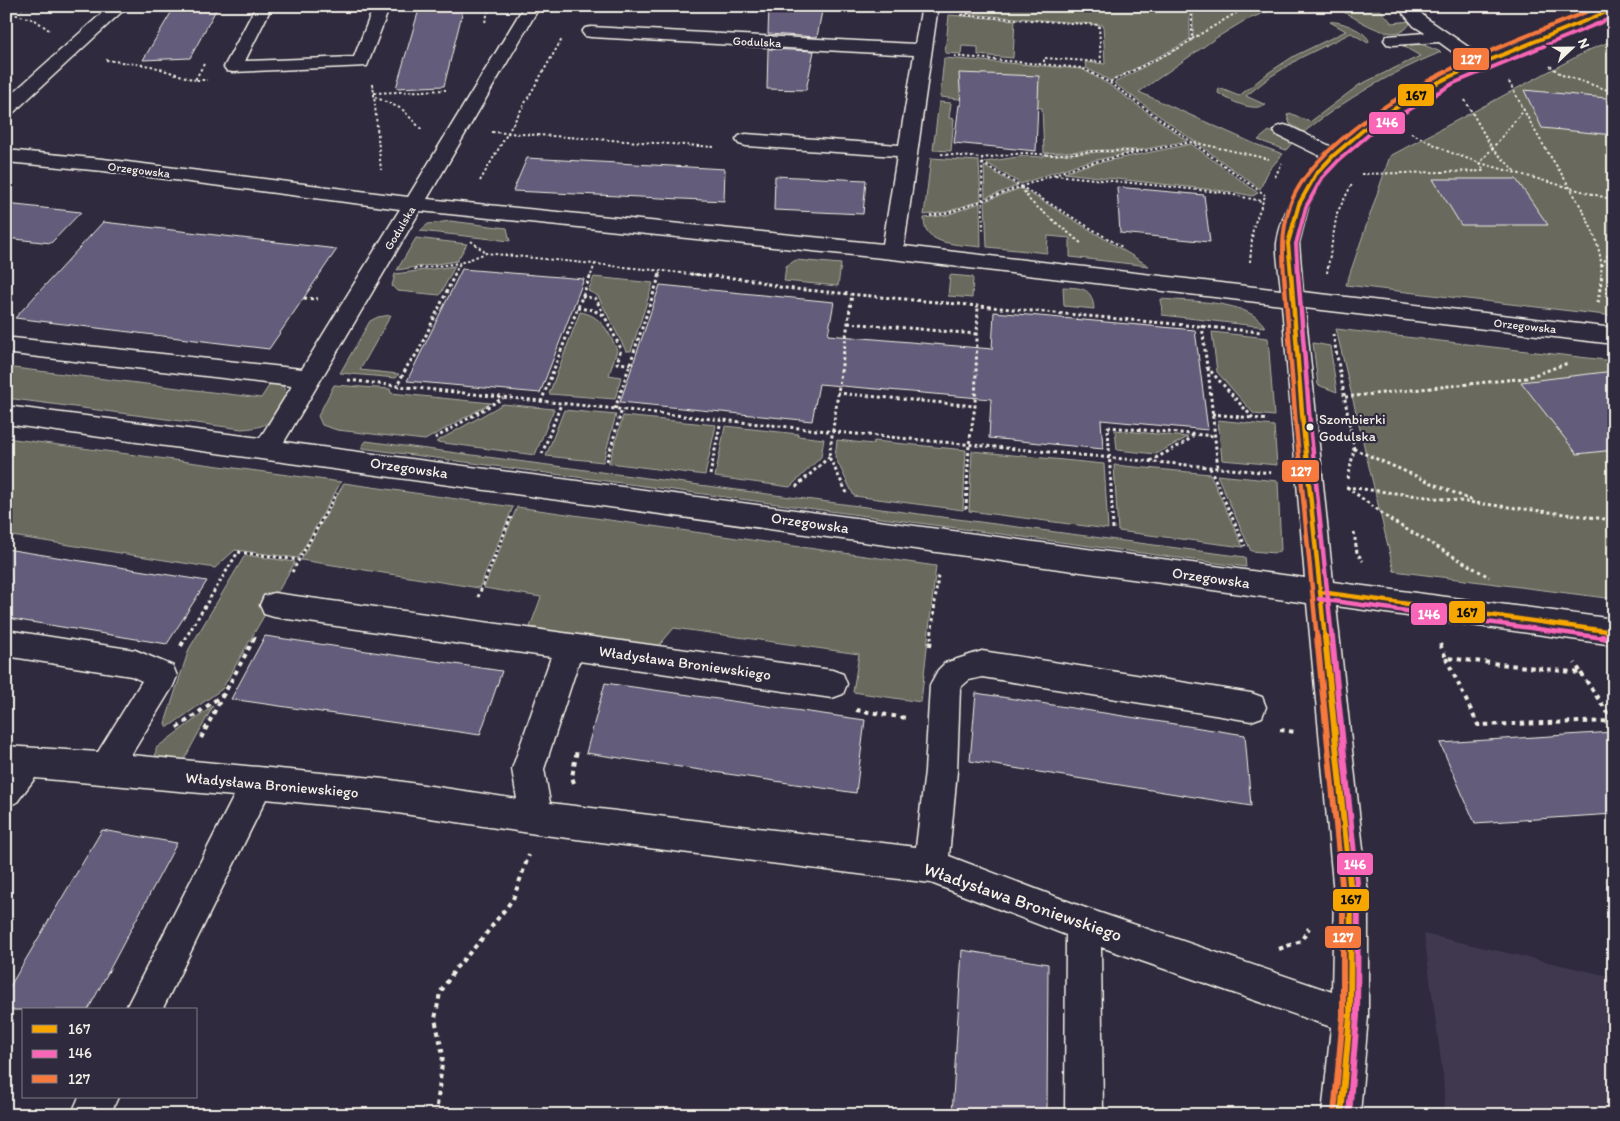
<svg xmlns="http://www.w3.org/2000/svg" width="1620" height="1121" viewBox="0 0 1620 1121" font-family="Itim,sans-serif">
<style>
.built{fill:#3f394f}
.green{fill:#696b5d;stroke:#aeaea2}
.building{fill:#635c7a;stroke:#f4f1e8}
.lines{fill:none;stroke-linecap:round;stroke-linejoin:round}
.minor-casing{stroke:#f4f1e8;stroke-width:3}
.path-far2{stroke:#f4f1e8;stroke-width:2;stroke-dasharray:2.5 2.5;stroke-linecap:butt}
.path-far1{stroke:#f4f1e8;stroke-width:3;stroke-dasharray:3 3;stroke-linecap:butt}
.path{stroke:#f4f1e8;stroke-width:4;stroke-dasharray:4.5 4.5;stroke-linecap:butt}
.minor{fill:#2f2a3d;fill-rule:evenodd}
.bus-1-far2-casing{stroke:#2f2a3d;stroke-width:6}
.bus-1-far1-casing{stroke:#2f2a3d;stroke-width:8}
.bus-1-casing{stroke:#2f2a3d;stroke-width:10}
.bus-2-far2-casing{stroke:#2f2a3d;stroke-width:6}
.bus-2-far1-casing{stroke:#2f2a3d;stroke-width:8}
.bus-2-casing{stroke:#2f2a3d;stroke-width:10}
.bus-3-far2-casing{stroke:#2f2a3d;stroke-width:6}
.bus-3-far1-casing{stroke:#2f2a3d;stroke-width:8}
.bus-3-casing{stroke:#2f2a3d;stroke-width:10}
.bus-1-far2{stroke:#f7a600;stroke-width:4}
.bus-1-far1{stroke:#f7a600;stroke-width:4.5}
.bus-1{stroke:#f7a600;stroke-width:6}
.bus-2-far2{stroke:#fa66b7;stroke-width:4}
.bus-2-far1{stroke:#fa66b7;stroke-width:4.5}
.bus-2{stroke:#fa66b7;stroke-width:6}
.bus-3-far2{stroke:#f6793e;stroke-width:4}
.bus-3-far1{stroke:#f6793e;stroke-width:4.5}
.bus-3{stroke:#f6793e;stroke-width:6}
.bus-dot{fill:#f4f1e8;stroke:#2f2a3d;stroke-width:2}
.labels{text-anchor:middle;stroke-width:4.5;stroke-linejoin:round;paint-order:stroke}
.far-street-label{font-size:12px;fill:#f4f1e8;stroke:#2f2a3d}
.bus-label{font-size:14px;fill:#f4f1e8;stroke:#2f2a3d;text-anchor:start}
.street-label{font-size:15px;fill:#f4f1e8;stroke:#2f2a3d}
.near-street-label{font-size:18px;fill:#f4f1e8;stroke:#2f2a3d}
.line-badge{stroke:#2f2a3d;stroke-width:2}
.badge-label{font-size:14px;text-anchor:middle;font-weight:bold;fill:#fff}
.pale-badge-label{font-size:14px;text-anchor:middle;font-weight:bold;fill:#111}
</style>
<rect width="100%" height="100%" fill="#2f2a3d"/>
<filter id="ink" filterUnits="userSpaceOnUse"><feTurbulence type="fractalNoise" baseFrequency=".02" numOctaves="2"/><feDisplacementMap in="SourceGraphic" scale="10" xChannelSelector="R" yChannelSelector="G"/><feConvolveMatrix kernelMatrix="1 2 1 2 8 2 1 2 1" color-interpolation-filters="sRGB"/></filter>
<g filter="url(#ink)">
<polygon class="built" points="1424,934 1614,977 1614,1115 1445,1115 1443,1076"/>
<g class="green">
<polygon points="994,6 1185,6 1190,13 1190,39 1179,46 1111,81 1086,68 1085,62 1105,64 1103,25 967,14"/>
<polygon points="1189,6 1281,6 1244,21 1216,38 1139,92 1255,144 1283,154 1269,170 1260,189 1114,83 1193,40 1193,13"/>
<path d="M1340 6H1377L1392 23 1411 21C1400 49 1359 20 1342 11Z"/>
<polygon points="949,15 1015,20 1013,58 978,55 978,47 962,46 961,54 945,53"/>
<path d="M1330 22C1340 20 1367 32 1369 41L1368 43 1351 33 1300 58 1270 77 1246 96 1266 105C1252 112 1230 101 1218 93L1219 88 1239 96 1268 73 1294 56 1346 31Z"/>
<polygon points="1614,40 1614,316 1346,285 1390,156 1589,50"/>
<path d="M1409 44H1421L1441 52C1391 73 1347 98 1304 132L1290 124 1287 115 1290 113 1310 122 1359 85 1420 56 1403 46Z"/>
<polygon points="944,58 1082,69 1108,84 1187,141 1141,150 1103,150 1044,153 1042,108 940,97"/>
<polygon points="939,102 951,103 949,118 954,119 951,151 933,150"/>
<polygon points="1269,131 1293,142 1286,150 1258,140"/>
<polygon points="1191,144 1258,193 1253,196 1232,192 1064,173 1087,165"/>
<polygon points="1103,152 1134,152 1078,164 1021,184 985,162 1024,156 1043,157 1044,155"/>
<polygon points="931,158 979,161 981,200 947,212 924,215"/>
<polygon points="984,166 1017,186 985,198"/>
<polygon points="1021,188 1149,266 1070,257 1070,238 1048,236 1047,253 987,247 985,201"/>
<path d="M980 203 981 247C961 244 923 247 924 218L947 215Z"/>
<polygon points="450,221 507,228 510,241 420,231 428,224"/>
<polygon points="416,238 467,244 457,261 397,270"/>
<polygon points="796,260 841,264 838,286 784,281 786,266"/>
<polygon points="455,266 440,295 397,291 392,286 395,274"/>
<polygon points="950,275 973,277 972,298 948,296"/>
<polygon points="594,277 653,283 631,351 626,351 598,296 588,291"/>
<path d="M1063 287C1082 288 1092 287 1094 309L1064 306Z"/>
<path d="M1161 299C1190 302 1248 299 1265 327L1162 315Z"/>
<path d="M580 312C601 315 609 332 617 350L609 375 621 377 615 399 549 394Z"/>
<polygon points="391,315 360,370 399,374 396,378 340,373 370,321 378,317"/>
<polygon points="1336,329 1614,361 1614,599 1394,571"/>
<polygon points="1212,332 1268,338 1274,416 1254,414 1217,372"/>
<polygon points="1313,343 1330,346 1337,392 1318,385"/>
<path d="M6 367 261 398 272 381 282 384 287 395C272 420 273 427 242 429L6 398Z"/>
<polygon points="334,385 390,389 391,393 491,403 425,440 337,430 322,425 318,416"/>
<polygon points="503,404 554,409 535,455 436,442"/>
<polygon points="564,410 616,415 603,462 546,456"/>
<polygon points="623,416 716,425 705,475 609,463"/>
<polygon points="1218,420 1274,426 1277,465 1222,460"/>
<polygon points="725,426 798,434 798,436 824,439 821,457 790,487 715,477"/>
<polygon points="1115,430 1188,437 1156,454 1117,450"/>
<polygon points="6,438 341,482 298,558 235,550 215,568 6,535"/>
<polygon points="837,440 873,444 874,441 966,450 963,510 854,496 835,457"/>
<polygon points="366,441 1245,557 1246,567 361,448"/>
<polygon points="972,451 1104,464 1108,529 969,511"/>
<polygon points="1114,465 1210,474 1243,547 1118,531"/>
<polygon points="1217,475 1278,481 1281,550 1275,553 1251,551"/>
<polygon points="344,483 513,507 479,588 301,560"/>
<polygon points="517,507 936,566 921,702 853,692 859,654 674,628 657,648 530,627 541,597 484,588"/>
<polygon points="245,555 295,562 222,689 167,728 165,723 189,649"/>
<polygon points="213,706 178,771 155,768 156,748"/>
</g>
<g class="building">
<polygon points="175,6 218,6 190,58 143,60"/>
<polygon points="420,6 464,6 444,86 396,88"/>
<polygon points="769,6 823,6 817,37 768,34"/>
<polygon points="768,49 814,51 806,90 767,89"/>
<polygon points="959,73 1039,76 1036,151 954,143 959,105 961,105"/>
<polygon points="1524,90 1606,98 1614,113 1614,135 1542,128"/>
<polygon points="527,158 725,169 724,201 513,191"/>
<polygon points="775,176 866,180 863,214 774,210"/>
<polygon points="1433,179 1516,179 1548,225 1461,225"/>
<polygon points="1117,187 1204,195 1210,242 1120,233"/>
<polygon points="6,204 81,212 51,243 6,238"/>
<polygon points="103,222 337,249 269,349 15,318"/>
<polygon points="462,269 584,279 540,393 407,381"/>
<polygon points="660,285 834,302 828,335 992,349 994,312 1195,330 1208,430 1101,420 1103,449 989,438 991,399 819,384 812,421 620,402"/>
<polygon points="1614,371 1614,450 1577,454 1521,382"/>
<polygon points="6,549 207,581 167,644 6,618"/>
<polygon points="265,636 502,671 480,735 231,699"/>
<polygon points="605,683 865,720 856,793 586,753"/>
<polygon points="976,693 1245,735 1251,806 970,761"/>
<polygon points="1614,732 1614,814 1475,823 1440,743"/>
<polygon points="102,830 177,843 88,1010 6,1010 6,993"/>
<polygon points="962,950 1048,964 1047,1115 952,1115"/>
</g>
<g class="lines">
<g class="minor-casing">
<g id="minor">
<polygon points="110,6 128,6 13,113 6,115 6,99"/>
<polygon points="256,6 272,6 245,61 354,57 374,6 390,6 367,66 233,72 227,71 224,67"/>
<path d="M524 6H540L427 199 883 244 897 156 746 146 739 144 736 140 739 136 746 134 899 145 914 55 591 37 585 36 582 32 585 28 591 27 915 44 922 6H938L904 246 1281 290C1280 275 1276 257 1277 243 1282 211 1300 179 1322 157L1277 135 1274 131 1277 127 1284 125 1291 127 1332 147C1373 112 1418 83 1468 63L1439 42 1393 45 1387 44 1384 40 1387 36 1425 33 1414 26 1397 6H1414L1426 18 1483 57 1606 6H1614V15L1457 80 1433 92 1376 129 1341 159 1324 177 1309 204 1299 243 1303 292 1614 328V344L1305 308 1333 582 1614 619V645L1336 606 1368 894V1016L1360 1115H1322L1331 1027 1101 947 1103 1115H1065L1066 935 931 883 536 834 384 811 266 799 162 1010H125L234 796 35 778 17 802 6 807V746L98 752 142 681 131 676 6 656V630L135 650 173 666 177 676 173 686 131 755 384 779 517 799 512 769 551 657 274 617 264 614 260 605 264 596 274 593 832 670 843 674 847 684 843 694 832 698 579 661 544 769 550 803 916 847 925 771 930 685 938 670 945 663 982 651 1251 693 1262 697 1266 707 1262 717 1251 721 982 677 969 680 960 688 957 771 949 856 1083 907 1332 992 1334 894 1307 603 6 424V406L260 438 292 386 13 354 6 352V340L13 338 302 369 400 209 103 171 6 162V150L103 159 408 197ZM420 211 892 259 1282 305 1305 578 284 442Z"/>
<polygon points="79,1097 118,1097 110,1115 71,1115"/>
</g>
</g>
<g class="path-far2">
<polyline points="6,9 73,6"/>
<polyline points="6,12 35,20 49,30"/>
<polyline points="960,15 1099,25 1101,62 1044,58 1044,64"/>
<polyline points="962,15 990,6"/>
<polyline points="485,22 490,6"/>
<polyline points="1192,39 1248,6"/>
<polyline points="954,56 1082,68 1110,83 1265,195"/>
<polyline points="106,60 151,66 195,80"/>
<polyline points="204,64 195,80 207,80"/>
<polyline points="1550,66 1562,75 1614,92"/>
<polyline points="1110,82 1181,47 1192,39 1192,13 1187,6"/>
<path d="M1509 82C1519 100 1528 119 1538 136 1558 171 1606 234 1601 275"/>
<polyline points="373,84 381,170"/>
<polyline points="374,93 446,90"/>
<polyline points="375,97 402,109 422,130"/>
<polyline points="1465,100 1492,148 1516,172"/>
<polyline points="492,132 715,147"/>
<polyline points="1411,133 1449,152 1480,163 1614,200"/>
<polyline points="941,154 982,158 1024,153 1053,155 1096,151 1144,151 1192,142 1269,159"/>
<polyline points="982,158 983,232"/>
<polyline points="982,163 1122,247"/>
<polyline points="1361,174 1484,171 1480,163 1524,110"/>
<polyline points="1055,175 1219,192 1262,201"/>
<polyline points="1275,177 1282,163"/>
<polyline points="480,181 562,39"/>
<polyline points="1021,187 1031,202 1082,244"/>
<polyline points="930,216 948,213 1078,166 1139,152"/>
<polyline points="471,241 486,253"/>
<polyline points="1250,262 1253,228 1265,196"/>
<polyline points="1602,266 1614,243"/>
<polyline points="414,269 460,263"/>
<polyline points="1327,273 1337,213 1352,184"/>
<polyline points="454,275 460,263 486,253 702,275"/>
<polyline points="591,275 595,264"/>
<polyline points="659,275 661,270"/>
</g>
<g class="path-far1">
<polyline points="455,274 417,354 409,363 397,386 846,433 1273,473"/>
<polyline points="690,274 753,280 784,288 1261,332"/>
<polyline points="582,296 596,299 621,349 617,363 630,364"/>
<polyline points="304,298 318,299"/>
<polyline points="1598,303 1602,274"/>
<polyline points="577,308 593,310 603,315"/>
<polyline points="848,323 977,334"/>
<polyline points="1202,325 1207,367 1253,418 1268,420"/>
<polyline points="1333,334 1354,449"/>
<polyline points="1208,368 1218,469"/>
<polyline points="348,380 397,386"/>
<polyline points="837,393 975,406"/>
<polyline points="1345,397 1526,378 1568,363"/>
<polyline points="541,402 591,274"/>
<polyline points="615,409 660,274"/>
<polyline points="1212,414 1252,418"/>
<polyline points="435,438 503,398"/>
<polyline points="542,454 561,404"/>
<polyline points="607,461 622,409"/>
<polyline points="1150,461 1186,442 1193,435"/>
<polyline points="1210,468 1245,546"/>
<polyline points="710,475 721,420"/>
<polyline points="1348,479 1354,449 1473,501"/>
<polyline points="796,487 829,457"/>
<polyline points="1346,487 1614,520"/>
<polyline points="1347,487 1392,521 1489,577"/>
<polyline points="847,493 829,457 852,294"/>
<polyline points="966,509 969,445 975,406 978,305"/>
<polyline points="1113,529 1108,427 1214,436"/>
<polyline points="1354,532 1357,553 1363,561"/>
<polyline points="292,572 337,493"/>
<polyline points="478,597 511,517"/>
<polyline points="185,639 238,552 299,560"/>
<polyline points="254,639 257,634"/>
<polyline points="931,639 938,575"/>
</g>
<g class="path">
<polyline points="1440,644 1446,658 1581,673 1575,663"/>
<polyline points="181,646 186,637"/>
<polyline points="930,646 931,637"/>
<polyline points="1446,658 1478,725 1614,721"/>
<polyline points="1581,673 1613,721"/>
<polyline points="856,710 906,718"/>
<polyline points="177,728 224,694 255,637"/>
<polyline points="1280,730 1296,732"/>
<polyline points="201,738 223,695"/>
<polyline points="574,783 572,777 577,750"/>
<polyline points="1279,949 1301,941 1309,928"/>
<polyline points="436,1115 443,1055 435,1019 440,993 456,968 482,939 513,899 529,855"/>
</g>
<use href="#minor" class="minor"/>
<g class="bus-1-far2-casing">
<polyline id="bus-1-far2" points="1291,275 1288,243 1299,204 1316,174 1334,155 1369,125 1427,88 1451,76 1614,9"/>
</g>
<g class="bus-1-far1-casing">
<g id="bus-1-far1">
<polyline points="1291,274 1303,425 1325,639"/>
<polyline points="1320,592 1614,632"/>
</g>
</g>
<g class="bus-1-casing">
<polyline id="bus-1" points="1325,637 1351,894 1350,1016 1341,1115"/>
</g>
<g class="bus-2-far2-casing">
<polyline id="bus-2-far2" points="1298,275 1296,244 1306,207 1322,178 1339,160 1373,131 1454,83 1614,17"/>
</g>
<g class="bus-2-far1-casing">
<g id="bus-2-far1">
<polyline points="1298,274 1310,424 1332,639"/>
<polyline points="1319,599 1611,639"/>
</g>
</g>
<g class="bus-2-casing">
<g id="bus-2">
<polyline points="1332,637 1358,893 1357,1016 1349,1115"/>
<polyline points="1602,637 1613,639"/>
</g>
</g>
<g class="bus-3-far2-casing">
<path id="bus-3-far2" d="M1284 275C1282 248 1282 226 1292 200 1302 176 1322 156 1342 139 1417 74 1511 43 1601 6"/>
</g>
<g class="bus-3-far1-casing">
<polyline id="bus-3-far1" points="1284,274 1296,426 1317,639"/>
</g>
<g class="bus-3-casing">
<polyline id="bus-3" points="1317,637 1343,894 1343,1016 1334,1114"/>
</g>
<use href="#bus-1-far2" class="bus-1-far2"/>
<use href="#bus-1-far1" class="bus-1-far1"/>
<use href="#bus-1" class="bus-1"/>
<use href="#bus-2-far2" class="bus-2-far2"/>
<use href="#bus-2-far1" class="bus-2-far1"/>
<use href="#bus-2" class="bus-2"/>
<use href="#bus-3-far2" class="bus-3-far2"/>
<use href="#bus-3-far1" class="bus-3-far1"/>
<use href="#bus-3" class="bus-3"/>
</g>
</g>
<circle class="bus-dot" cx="1310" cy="427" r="4.5"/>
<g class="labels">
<g class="far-street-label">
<text transform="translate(757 42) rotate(3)" y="4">Godulska</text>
<text transform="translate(139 170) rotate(7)" y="4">Orzegowska</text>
<text transform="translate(400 228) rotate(-59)" y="4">Godulska</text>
<text transform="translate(1525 326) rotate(6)" y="4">Orzegowska</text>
</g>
<g class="bus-label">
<text x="1319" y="424">Szombierki<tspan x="1319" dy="17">Godulska</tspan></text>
</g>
<g class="street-label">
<text transform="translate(409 468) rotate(8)" y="5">Orzegowska</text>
<text transform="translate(810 523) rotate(8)" y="5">Orzegowska</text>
<text transform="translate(1211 578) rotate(8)" y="5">Orzegowska</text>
<text transform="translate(685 663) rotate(8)" y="5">Władysława Broniewskiego</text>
<text transform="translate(272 785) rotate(5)" y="5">Władysława Broniewskiego</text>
</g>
<g class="near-street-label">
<text transform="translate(1023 902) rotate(19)" y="6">Władysława Broniewskiego</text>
</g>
</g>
<g class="line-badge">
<rect x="1452" y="47" width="38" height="24" rx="5" fill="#f6793e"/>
<rect x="1397" y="83" width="38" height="24" rx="5" fill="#f7a600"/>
<rect x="1368" y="111" width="38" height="24" rx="5" fill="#fa66b7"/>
<rect x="1281" y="459" width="39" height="24" rx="5" fill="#f6793e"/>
<rect x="1448" y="600" width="38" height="24" rx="5" fill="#f7a600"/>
<rect x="1410" y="602" width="38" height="24" rx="5" fill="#fa66b7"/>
<rect x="1336" y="852" width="38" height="24" rx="5" fill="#fa66b7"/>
<rect x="1332" y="888" width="38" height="24" rx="5" fill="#f7a600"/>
<rect x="1324" y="925" width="38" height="24" rx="5" fill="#f6793e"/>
</g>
<g class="badge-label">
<text x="1471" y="64">127</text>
<text x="1387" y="127">146</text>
<text x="1301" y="476">127</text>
<text x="1429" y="619">146</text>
<text x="1355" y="869">146</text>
<text x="1343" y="942">127</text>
</g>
<g class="pale-badge-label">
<text x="1416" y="100">167</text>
<text x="1467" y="617">167</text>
<text x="1351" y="904">167</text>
</g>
<rect width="1620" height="1121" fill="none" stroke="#2f2a3d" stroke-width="25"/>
<rect x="12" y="12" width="1595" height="1096" fill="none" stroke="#f4f1e8" stroke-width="2" filter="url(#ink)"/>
<rect x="22" y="1008" width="175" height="90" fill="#2f2a3d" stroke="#7e7a81"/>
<rect x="32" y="1025" width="25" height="8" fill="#f7a600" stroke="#7e7a81"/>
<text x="68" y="1034" font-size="15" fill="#f4f1e8">167</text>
<rect x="32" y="1050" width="25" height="8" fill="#fa66b7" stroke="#7e7a81"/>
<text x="68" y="1058" font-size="15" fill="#f4f1e8">146</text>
<rect x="32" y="1075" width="25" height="8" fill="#f6793e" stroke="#7e7a81"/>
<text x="68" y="1084" font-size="15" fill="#f4f1e8">127</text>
<g transform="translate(1572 48) rotate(68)" stroke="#2f2a3d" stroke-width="4" paint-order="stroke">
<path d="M0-4L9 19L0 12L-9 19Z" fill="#f4f1e8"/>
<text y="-8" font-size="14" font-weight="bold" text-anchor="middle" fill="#f4f1e8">N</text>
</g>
</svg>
